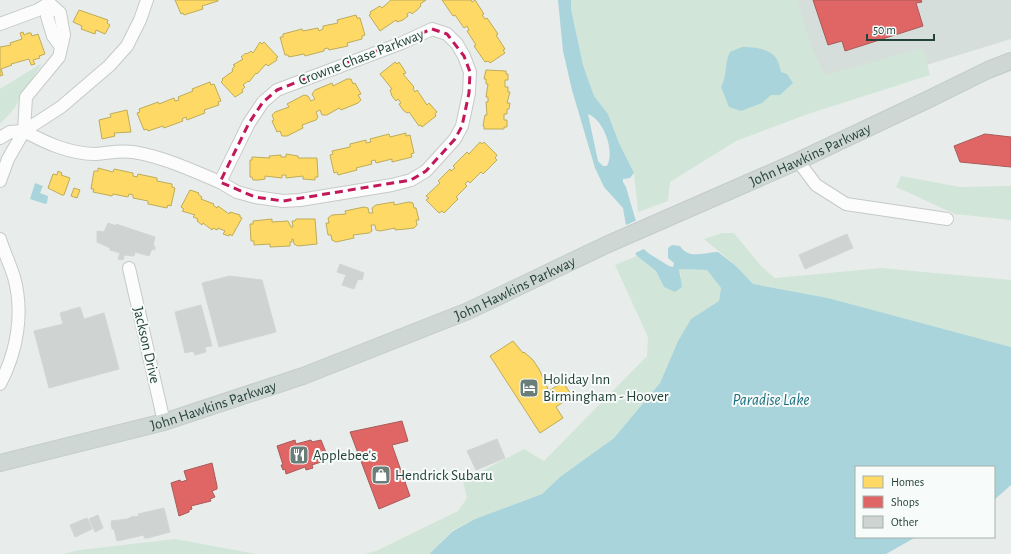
<svg xmlns="http://www.w3.org/2000/svg" width="1011" height="554" viewBox="0 0 1011 554" font-family="'Alegreya Sans',sans-serif">
<style>
.built{fill:#d6dedb}
.green{fill:#d1e6d8}
.water{fill:#a9d4db;fill-rule:evenodd}
.pier{fill:#e8edeb}
.homes{fill:#ffd966;stroke:#bdac59}
.shops{fill:#e06666;stroke:#a85b59}
.building{fill:#cfd4d2;stroke:#d1d6d4}
.lines{fill:none;stroke-linecap:round;stroke-linejoin:round}
.minor-casing{stroke:#c5cac8;stroke-width:14}
.major-casing{stroke:#c3ccc9;stroke-width:18}
.minor{stroke:#fcfcfc;stroke-width:12}
.major{stroke:#cfd7d5;stroke-width:16}
.marked{fill:none;stroke:#c2185b;stroke-width:3;stroke-dasharray:8 5;stroke-linejoin:round}
.labels{text-anchor:middle;stroke-width:4;stroke-linejoin:round;paint-order:stroke}
.street-label{font-size:15px;fill:#24423a;stroke:#f7fbf9}
.poi-label{font-size:15px;fill:#24423a;stroke:#f7fbf9;text-anchor:start}
.water-label{font-size:16px;font-style:italic;fill:#1c6f80;stroke:#f7fbf9}
</style>
<rect width="100%" height="100%" fill="#e8edeb"/>
<polygon class="built" points="783,0 1011,0 1011,39 806,102"/>
<g class="green">
<polygon points="571,0 797,0 813,51 825,75 923,48 930,75 808,114 736,141 670,182 668,201 638,212 634,173 619,143 608,114 594,96 583,65 571,9"/>
<polygon points="42,63 14,109 0,124 0,89"/>
<polygon points="901,176 960,187 1011,186 1011,220 955,214 896,187"/>
<polygon points="722,233 734,233 762,267 775,278 881,268 1011,280 1011,347 828,298 752,284 736,266 704,239"/>
<polygon points="637,256 656,271 664,287 681,276 679,269 707,270 721,288 719,301 691,319 678,341 660,383 614,438 560,477 542,494 475,519 453,530 429,554 364,554 376,551 458,511 467,498 463,481 524,449 544,461 647,356 648,337 615,265"/>
<polygon points="175,539 256,554 62,554 80,550"/>
</g>
<g class="water">
<path d="M558 0H571V9L583 65 594 96 608 114 619 143 634 173 630 178 623 179V182L626 187 644 249 648 253 669 266 673 267 674 263 668 258V248L672 245 680 246C689 260 705 252 718 252L736 266 753 284 828 298 1011 347V485L994 500V467H856V537H916L886 554H429L453 531 475 519 542 494 560 477 614 438 660 383 678 341 691 319 719 301 721 288 707 270 679 269 682 287 675 292 664 287 656 271 637 256 629 243 623 208 604 187 595 168 572 90 563 51ZM588 114C604 120 615 151 607 166H603L598 161Z"/>
<path d="M742 47C752 47 772 48 777 60 779 63 780 68 781 72L787 74 793 83 780 95H771L762 103 741 111 729 107 721 87C728 74 724 63 730 52Z"/>
<polygon points="35,183 43,186 40,193 48,196 47,203 45,204 30,199"/>
</g>
<polygon class="pier" points="637,220 646,248 633,254 627,244 624,226"/>
<g class="homes">
<polygon points="175,0 218,0 218,1 202,6 203,9 184,15 183,13 181,14"/>
<polygon points="391,0 426,0 420,4 421,6 417,10 412,14 410,12 407,14 408,16 403,20 397,22 396,20 380,31 369,15 371,14 370,12 380,6 382,8"/>
<polygon points="442,0 471,0 472,2 475,0 484,14 482,15 485,19 487,18 498,34 496,35 505,49 503,50 505,53 490,63 488,61 485,62 474,46 476,45 467,31 469,30 467,26 464,28 455,15 453,16"/>
<polygon points="79,10 108,20 107,23 110,25 105,34 96,30 95,34 81,29 82,26 73,22"/>
<polygon points="356,15 357,18 360,18 365,35 362,36 362,39 347,43 348,46 329,50 328,48 324,49 324,51 305,56 304,54 289,57 288,55 285,55 280,37 283,37 283,34 302,29 303,31 318,28 319,31 323,29 323,26 338,23 337,20"/>
<polygon points="23,32 24,35 28,33 31,33 32,36 38,34 45,54 39,56 40,58 33,60 35,64 31,65 29,59 11,64 12,65 1,69 3,75 0,76 0,47 11,45 10,43 22,39 20,33"/>
<polygon points="260,42 262,44 264,42 278,57 276,58 277,60 268,66 266,64 257,74 256,73 249,82 248,81 243,85 245,87 242,90 243,92 235,97 221,82 223,80 222,79 233,71 232,69 235,66 233,65 243,59 241,57 246,53 247,54 251,51 253,53"/>
<polygon points="395,62 397,64 399,62 403,68 406,73 403,74 414,87 413,88 415,92 417,90 427,105 429,103 437,112 435,114 436,116 422,127 421,125 419,126 409,112 407,113 403,110 399,104 401,103 398,99 396,101 392,96 390,90 392,89 380,74"/>
<polygon points="486,70 506,71 506,74 508,74 508,80 505,80 505,87 508,87 508,92 510,92 507,103 510,103 509,109 507,109 507,114 504,114 504,120 507,120 507,127 504,127 504,129 484,129 484,126 483,126 485,115 487,115 486,102 488,102 488,97 486,97 488,84 486,84 486,79 484,79"/>
<polygon points="347,79 351,79 353,84 355,83 361,94 358,95 361,100 358,103 341,110 339,108 327,115 322,115 320,110 316,112 318,117 316,120 302,125 303,128 287,136 282,136 280,131 277,132 272,121 274,120 272,115 275,112 289,107 287,104 304,95 308,96 311,101 315,99 312,94 315,90 332,83 333,86"/>
<polygon points="210,82 211,85 214,84 221,101 218,102 219,105 204,110 205,113 187,120 186,117 182,119 183,121 164,128 163,126 148,131 147,129 144,130 137,113 140,112 139,109 158,102 159,104 174,98 175,101 179,100 178,97 193,91 192,89"/>
<polygon points="127,110 131,132 114,133 115,136 102,139 99,120 111,117 110,114"/>
<polygon points="406,133 406,136 410,135 414,153 411,154 412,157 392,162 392,159 376,163 375,160 371,161 372,164 356,168 357,170 338,175 337,172 334,173 330,155 333,154 332,151 350,147 350,144 366,140 366,143 371,142 370,139 389,134 390,137"/>
<polygon points="480,142 482,144 484,142 497,155 495,158 497,160 483,174 481,172 470,183 468,181 465,184 467,186 456,197 458,199 444,213 442,211 439,213 426,200 429,198 426,196 440,183 438,181 450,169 451,171 455,168 453,166 467,152 469,154"/>
<polygon points="286,154 298,156 298,158 317,158 318,177 315,177 315,180 303,179 303,176 286,178 286,175 282,175 282,178 265,176 265,179 259,180 253,180 252,177 250,177 250,160 252,160 252,157 270,158 269,156 281,155 281,157 286,157"/>
<polygon points="98,168 113,172 114,169 133,173 133,176 137,177 138,174 157,178 157,181 172,184 172,187 175,188 171,206 168,205 167,208 148,204 148,201 133,198 133,195 129,194 128,197 113,194 112,196 93,192 94,189 91,189 94,171 98,171"/>
<polygon points="58,171 62,173 61,175 70,178 64,195 62,195 48,188 53,174 57,175"/>
<polygon points="74,188 80,190 77,198 71,196"/>
<polygon points="190,190 199,193 198,194 202,197 201,199 214,204 213,205 217,208 218,206 229,214 230,212 240,215 240,217 242,218 232,236 230,234 229,236 223,234 225,231 218,228 217,230 213,228 212,230 203,223 202,225 197,221 198,219 193,217 195,215 182,211 184,209 181,207"/>
<polygon points="394,202 394,205 409,202 413,203 414,208 416,208 419,220 416,220 417,225 414,228 406,229 395,230 395,228 380,231 376,230 375,225 371,225 372,231 369,233 353,235 354,238 336,242 332,240 331,235 328,235 326,223 329,223 328,218 332,215 346,214 345,211 364,207 368,208 369,213 373,213 372,208 376,205"/>
<polygon points="272,219 272,222 288,221 291,227 293,227 292,221 295,221 296,219 315,219 317,244 298,246 294,244 293,239 292,239 292,242 290,242 290,246 270,247 270,244 254,245 254,241 251,241 250,224 253,224 253,221"/>
<polygon points="513,341 523,353 524,352 533,360 539,369 548,389 546,390 547,392 563,382 572,396 556,407 563,418 540,433 490,356"/>
</g>
<g class="shops">
<polygon points="813,0 921,0 922,2 916,3 923,26 845,51 842,41 828,45"/>
<polygon points="985,134 1011,137 1011,167 960,162 954,146"/>
<polygon points="402,421 408,441 392,445 410,496 379,509 350,432"/>
<polygon points="295,440 296,444 311,440 312,442 321,440 327,455 319,458 321,462 312,465 313,468 306,470 305,467 286,474 285,469 283,470 281,465 283,465 277,446"/>
<polygon points="212,463 217,486 217,489 212,491 215,497 210,499 211,501 191,506 192,509 189,510 189,512 179,516 171,483 180,480 181,482 187,480 184,471"/>
</g>
<g class="building">
<polygon points="108,223 116,226 116,224 155,237 153,246 155,246 155,250 152,249 149,256 135,252 134,256 124,255 123,260 118,259 120,253 110,250 110,248 97,242 97,231 104,232"/>
<polygon points="847,234 853,248 805,269 799,255"/>
<polygon points="340,264 364,273 362,280 358,279 354,289 342,285 346,275 337,272"/>
<polygon points="230,276 262,280 276,332 219,347 202,283"/>
<polygon points="201,305 212,346 205,347 206,352 195,355 193,351 185,353 175,312"/>
<polygon points="80,307 84,319 104,313 119,369 49,388 34,331 63,324 60,313"/>
<polygon points="497,439 505,458 476,470 467,451"/>
<polygon points="164,508 170,532 148,538 144,538 144,535 117,541 114,529 112,529 111,521 127,519 134,516 134,517 139,516 138,514"/>
<polygon points="98,515 103,528 95,532 89,519"/>
<polygon points="87,518 92,529 75,537 70,525"/>
</g>
<g class="lines">
<g class="minor-casing">
<g id="minor">
<polyline points="52,7 47,16 53,36 61,47"/>
<polyline points="0,24 38,10 49,3 60,13 64,35 59,57 26,97 24,131"/>
<polygon points="432,29 447,34 457,44 464,56 470,72 469,93 462,126 455,139 426,171 411,180 392,185 300,200 283,201 255,197 237,192 220,182 249,123 263,102 277,90 402,43"/>
<path d="M24 131C46 143 70 154 96 154 109 153 119 150 133 152 164 157 191 170 220 182"/>
<polyline points="24,131 61,107 109,66 127,46 140,20 147,0"/>
<polyline points="0,138 10,132 24,131 8,159 0,181"/>
<polyline points="798,161 816,185 846,204 947,219"/>
<path d="M0 239C4 252 10 264 14 277 24 313 17 352 0 384"/>
<polyline points="129,268 164,422"/>
</g>
</g>
<g class="major-casing">
<g id="major">
<path id="s1" d="M0 463 164 422 303 376 468 311 606 245 798 161 927 100 988 70 1011 61"/>
</g>
</g>
<use href="#minor" class="minor"/>
<use href="#major" class="major"/>
</g>
<path class="marked" d="M432 29 447 34 464 56 470 72 469 93 462 126 455 139 426 171 411 180 283 201 255 197 220 182 249 123 263 102 277 90Z"/>
<defs>
<g id="hotel-square" transform="scale(1)"><rect x="-9" y="-9" width="18" height="18" rx="4" fill="#697e78" stroke="#f7fbf9"/><path d="M-6-4.5h1.5V1H6V5H4.5V3h-9V5H-6ZM-4 0a1.8 1.8 0 1 1 3.6 0ZM.5 0V-2.5h3Q6-2.5 6 0Z" fill="#fff"/></g>
<g id="restaurant-square" transform="scale(1)"><rect x="-9" y="-9" width="18" height="18" rx="4" fill="#697e78" stroke="#f7fbf9"/><path d="M-5-6h1v4h1v-4h1v4h1v-4h1v5L-1.5 .5V6h-2V.5L-5-1ZM5-6V6H3V1.5H1.5Q1.5-4 5-6Z" fill="#fff"/></g>
<g id="shop-square" transform="scale(1)"><rect x="-9" y="-9" width="18" height="18" rx="4" fill="#697e78" stroke="#f7fbf9"/><path d="M-5-2.5h2.3a2.7 3.5 0 0 1 5.4 0H5L5.5 6h-11ZM-1.5-2.5h3a1.5 2.3 0 0 0-3 0Z" fill="#fff"/></g>
</defs>
<g fill-rule="evenodd">
<use href="#hotel-square" x="529" y="388"/>
<use href="#restaurant-square" x="299" y="455"/>
<use href="#shop-square" x="381" y="475"/>
</g>
<g class="labels">
<g class="street-label">
<text transform="translate(361 57) rotate(-21)" y="5">Crowne Chase Parkway</text>
<text dy="5" stroke="none"><textPath href="#s1" startOffset="869">John Hawkins Parkway</textPath></text>
<text dy="5" stroke="none"><textPath href="#s1" startOffset="545">John Hawkins Parkway</textPath></text>
<text transform="translate(147 345) rotate(77)" y="5">Jackson Drive</text>
<text dy="5" stroke="none"><textPath href="#s1" startOffset="221">John Hawkins Parkway</textPath></text>
</g>
<g class="poi-label">
<text x="543" y="384">Holiday Inn<tspan x="543" dy="17">Birmingham - Hoover</tspan></text>
<text x="313" y="460">Applebee's</text>
<text x="395" y="480">Hendrick Subaru</text>
</g>
<g class="water-label">
<text x="771" y="405">Paradise Lake</text>
</g>
</g>
<rect x="855" y="466" width="140" height="72" fill="#f7fbf9" stroke="#a3b1ad"/>
<rect x="863" y="476" width="20" height="12" fill="#ffd966" stroke="#a3b1ad"/>
<text x="891" y="486" font-size="12" fill="#24423a">Homes</text>
<rect x="863" y="496" width="20" height="12" fill="#e06666" stroke="#a3b1ad"/>
<text x="891" y="506" font-size="12" fill="#24423a">Shops</text>
<rect x="863" y="516" width="20" height="12" fill="#cfd4d2" stroke="#a3b1ad"/>
<text x="891" y="526" font-size="12" fill="#24423a">Other</text>
<path d="M867 34v6h67v-6" fill="none" stroke="#24423a" stroke-width="2"/>
<text x="873" y="34" font-size="12" fill="#24423a" stroke="#f7fbf9" stroke-width="3" paint-order="stroke">50 m</text>
</svg>
